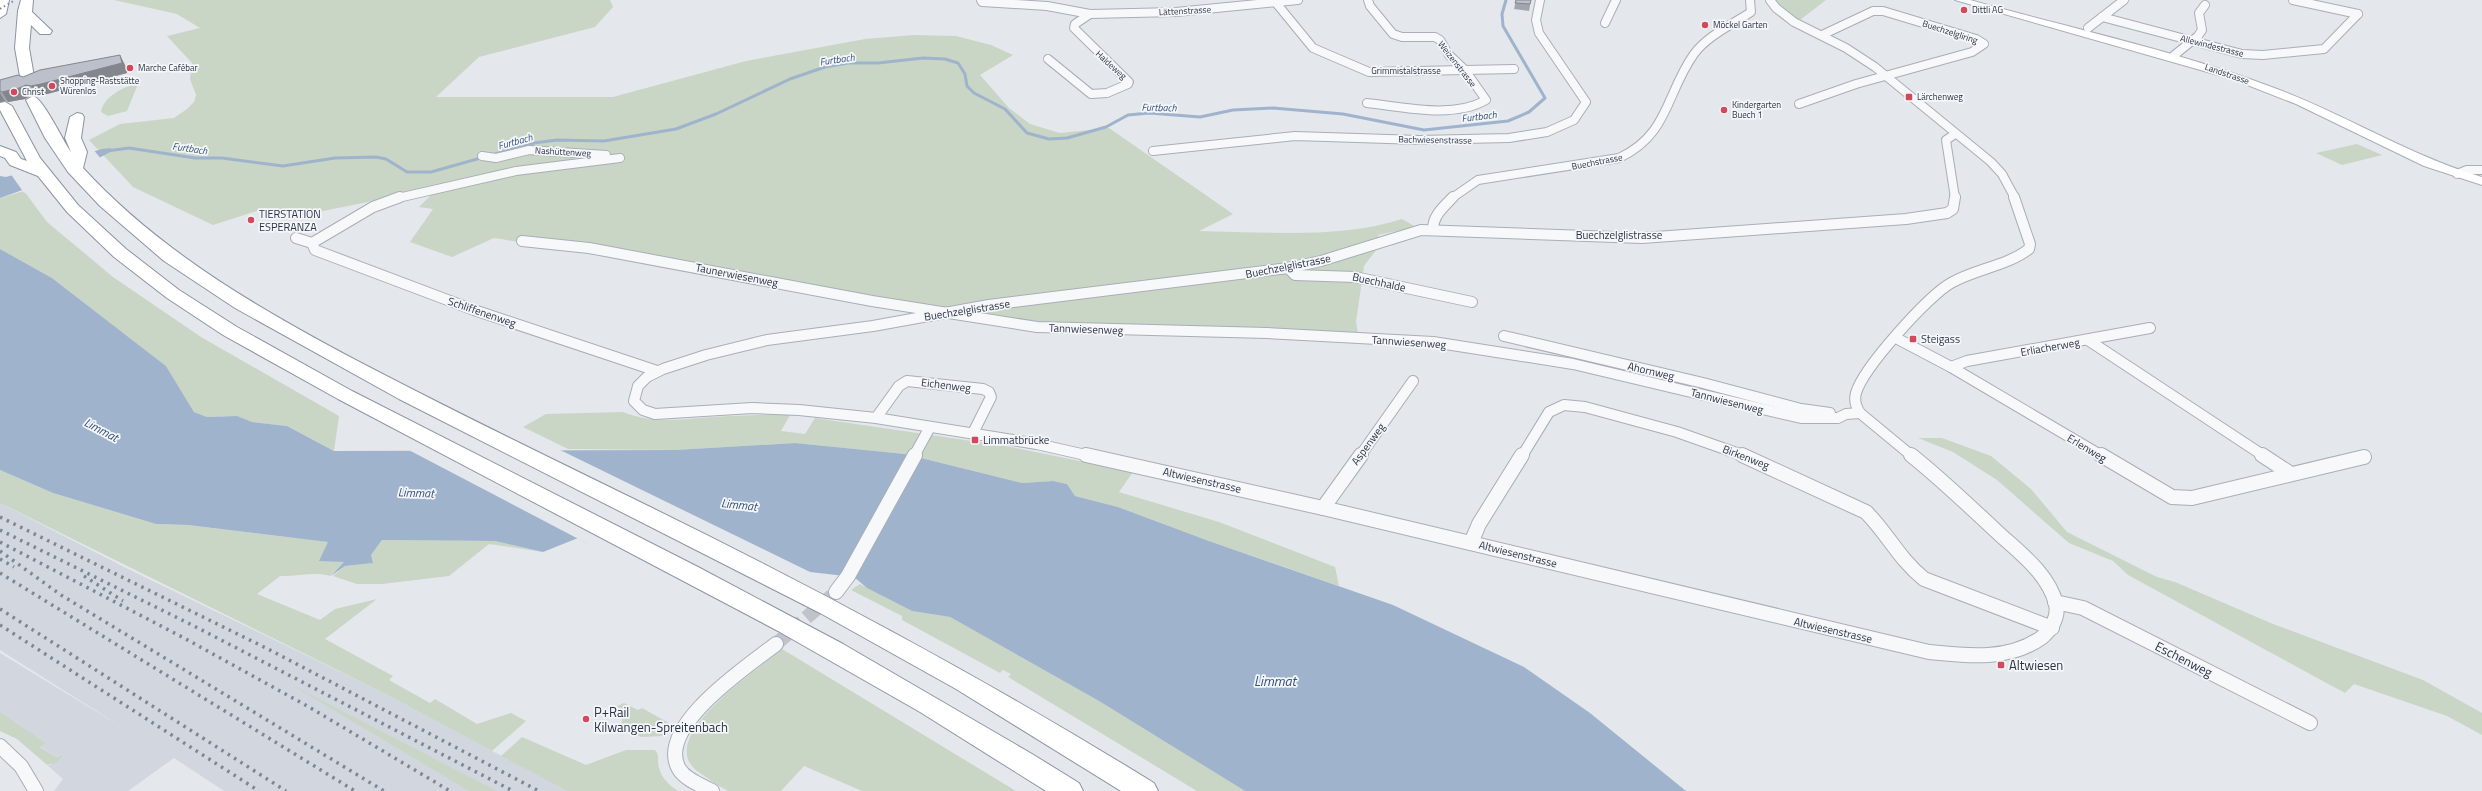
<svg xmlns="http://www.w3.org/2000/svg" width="2482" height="791" viewBox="0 0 2482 791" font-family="'Titillium Web',sans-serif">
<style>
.built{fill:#d2d6de}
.green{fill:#c9d6c5}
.water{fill:#9fb4cc}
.pier{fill:#e4e7ec}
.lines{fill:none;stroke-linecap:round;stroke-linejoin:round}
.stream{stroke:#9fb4cc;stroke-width:3}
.street-tunnel{stroke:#bfc3cb;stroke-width:14;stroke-dasharray:14 6;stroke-linecap:butt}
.street-far2-casing{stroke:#a9aeb7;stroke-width:10}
.street-far1-casing{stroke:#a9aeb7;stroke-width:12}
.street-casing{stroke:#a9aeb7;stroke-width:16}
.secondary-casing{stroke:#a9aeb7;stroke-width:2}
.highway-casing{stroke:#8b94a3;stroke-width:2}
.street-far2{stroke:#f7f8fa;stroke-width:8}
.street-far1{stroke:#f7f8fa;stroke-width:10}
.street{stroke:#f7f8fa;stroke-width:14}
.secondary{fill:#fff;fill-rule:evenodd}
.highway{fill:#fff;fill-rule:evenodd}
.rail-far1{stroke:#7d8696;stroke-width:2;stroke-dasharray:1.5 3;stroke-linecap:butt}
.rail{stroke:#7d8696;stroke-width:3.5;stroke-dasharray:2.5 5;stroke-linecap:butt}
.wall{fill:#a1a5ae}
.shaded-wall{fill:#83868d}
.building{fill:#bbc0ca;stroke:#83868d}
.poi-dot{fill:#d1495b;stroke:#f4f6f9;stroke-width:1.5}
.labels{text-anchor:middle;stroke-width:3.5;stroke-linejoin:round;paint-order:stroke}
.far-poi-label{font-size:9px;fill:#2b3445;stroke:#f4f6f9;text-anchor:start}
.far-street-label{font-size:9px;fill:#2b3445;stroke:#f4f6f9}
.far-water-label{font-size:10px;font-style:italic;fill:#34527a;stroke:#f4f6f9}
.poi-label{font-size:11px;fill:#2b3445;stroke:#f4f6f9;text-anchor:start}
.street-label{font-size:11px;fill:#2b3445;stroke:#f4f6f9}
.water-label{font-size:12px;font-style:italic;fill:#34527a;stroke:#f4f6f9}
.near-street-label{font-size:13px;fill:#2b3445;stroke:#f4f6f9}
.near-poi-label{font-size:13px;fill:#2b3445;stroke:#f4f6f9;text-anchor:start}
.near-water-label{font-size:14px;font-style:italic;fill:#34527a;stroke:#f4f6f9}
</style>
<rect width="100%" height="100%" fill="#e4e7ec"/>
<polygon class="built" points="0,503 124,567 384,693 567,791 224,791 174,758 128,791 54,791 63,779 46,764 50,765 61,754 56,757 40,746 46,743 0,712 0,653 125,729 0,650"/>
<g class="green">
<path d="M114 0H610L613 7 595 27 479 57 436 97H613L746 61 865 39 914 35 956 36 991 45 1013 55 980 75 1009 108 1030 124 1060 133 1109 128 1233 214 1199 231C1263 232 1341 239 1402 219L1416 227 1378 235 1380 245 1364 266 1356 322 1359 338 1071 329 494 238 452 257 410 242 433 209 419 207 438 188 293 217 263 209 213 225 133 187 89 140 120 124 174 118 187 109 194 102 196 95 190 79 192 63 167 36 200 28 177 14Z"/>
<polygon points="1775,0 1826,0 1800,20 1785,11"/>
<path d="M138 84 127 111 108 116 101 112C103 97 124 86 138 84Z"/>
<polygon points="2357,144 2382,155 2342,165 2316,153"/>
<polygon points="24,191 47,222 113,277 201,337 339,416 334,451 287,426 252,422 236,416 207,417 194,412 166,366 52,278 0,249 0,198"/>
<path d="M623 412C652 424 683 419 714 417 739 416 765 414 790 415L781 431 805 434 815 418 1006 446 1133 472 1119 492 1219 522 1335 567 1339 586 1209 541 1118 507 1075 496 1067 484 1053 481 1022 483 905 454 795 443 675 450 568 449 523 427 546 414Z"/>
<polygon points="1918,438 1942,438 1991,456 2031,489 2067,532 2157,577 2175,582 2273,624 2423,680 2482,713 2482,735 2447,716 2354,684 2345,693 2128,575 2113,561 2069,543 1997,480 1953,452"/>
<path d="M0 470 53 493 156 524 188 525 329 542 345 562 330 576C313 571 298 577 280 576L257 594 320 620 335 609 377 599 325 639 393 676 389 680 430 703 435 699 477 724 511 713 526 721 492 751 384 693 0 503Z"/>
<polygon points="382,540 495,541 543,552 489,544 449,576 382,584 357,584 333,576 345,566 372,563 371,555"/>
<polygon points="860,584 912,611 950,617 1099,701 1245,791 1197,791 1008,677 1011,674 1003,670 1000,673 902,620 902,616 851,590"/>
<path d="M782 649 1016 791H862L804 766 781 791C768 791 740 791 729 791 719 787 709 779 700 773 649 740 759 669 782 649Z"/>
<polygon points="290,684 493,789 496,791 469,791"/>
<polygon points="624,703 638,710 642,708 667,722 669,725 663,736 641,737 621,728 623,710 617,706"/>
<path d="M0 712 46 743 40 747 56 757 62 755C60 762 53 765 46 764L17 739 0 731Z"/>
<path d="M522 737 586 765 626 750H655C659 754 658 758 658 763 660 776 667 784 678 791H567L501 756Z"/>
</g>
<g class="water">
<polygon points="111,148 110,152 73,172 0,198 0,176 6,177 102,149"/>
<polygon points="0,249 52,278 166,366 194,412 207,417 237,416 252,422 287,426 334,451 675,450 795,443 905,454 1022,483 1053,481 1067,484 1075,496 1118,507 1209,541 1393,605 1524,667 1590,713 1686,791 1245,791 1099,701 950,617 912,611 867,588 854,577 810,572 711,551 586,543 578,538 543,552 495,541 382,540 371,555 373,563 345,566 331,576 344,562 319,561 328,542 188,525 156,524 53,493 0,470"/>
</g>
<g class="pier">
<polygon points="93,149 101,159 74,174 24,193 10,173"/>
<polygon points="403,447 554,447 810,572 808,573 711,553 590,545"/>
</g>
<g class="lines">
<polyline class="stream" points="107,151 129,148 195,158 222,158 283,166 335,158 376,157 386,159 407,172 431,172 534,143 557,140 604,141 676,129 716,114 790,79 825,67 848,63 878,63 923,58 945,59 958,63 965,74 967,86 974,93 1005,109 1027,133 1049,139 1067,138 1106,127 1128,115 1149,113 1200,117 1233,110 1273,108 1343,114 1424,130 1508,121 1529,112 1545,98 1503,26 1502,14 1506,0"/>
<polyline class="street-tunnel" points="776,644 836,592"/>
<g class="street-far2-casing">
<g id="street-far2">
<polyline points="981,0 982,2 1047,6 1090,14 1176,12 1298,0"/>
<polyline points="1770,0 1776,8 1794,22 1846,48 1875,67 1991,162 2002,174 2015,198"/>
<polyline points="2293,0 2358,14"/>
<polyline points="1277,4 1313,48 1369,72 1514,69"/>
<polyline points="2102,17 2242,54 2263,55 2324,49 2358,14"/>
<polyline points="1605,23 1616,0"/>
<polyline points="2088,28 2124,0"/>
<polyline points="2172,57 2198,36 2202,30 2199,13 2205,5"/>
<polyline points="1048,59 1091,94 1107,93 1128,84 1129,82 1074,28 1075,24 1090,14"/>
<path d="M1367 103C1404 107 1453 119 1486 100L1465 70 1449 55 1440 40 1435 37H1402L1393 34 1370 6 1368 0"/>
<polyline points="1799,104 1856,84 1972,52 1984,44 1976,39 1883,11 1873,11 1822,35"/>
<polyline points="1153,151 1295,136 1419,140 1509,138 1547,132 1574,120 1586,102 1539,33 1536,20 1540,0"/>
<polyline points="482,156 496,158 529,150 606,155"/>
<polyline points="2457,174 2467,170 2482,170"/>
<polyline points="398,198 516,171 620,158"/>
<path d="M1452 198 1478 180 1619 158C1669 135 1666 93 1694 54 1707 36 1733 24 1751 12L1750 0"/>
<polyline points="1955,198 1946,140 1955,134"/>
</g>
</g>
<g class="street-far1-casing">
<g id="street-far1">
<path d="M1433 229C1433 215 1444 207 1453 197"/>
<polyline points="296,238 312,243 373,207 400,197"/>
<polyline points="522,241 589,248 872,301 1037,327 1267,333 1433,342 1573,364 1801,418 1838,418 1846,414 1860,413"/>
<polyline points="312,243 315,250 474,310 657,371"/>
<polyline points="1288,268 1295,275 1355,277 1472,302"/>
<polyline points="1504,336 1703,383 1801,409 1830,413"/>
<polyline points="1896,338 1951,367 2102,456"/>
<polyline points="2088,340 2264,456"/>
<polyline points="1951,367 1967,361 2150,328"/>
<polyline points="876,418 899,386 907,381 983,389 989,392 991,397 973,433"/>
<polyline points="914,456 930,427"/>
<polyline points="1090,456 1037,444 876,418 799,410 752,408 655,414 643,410 634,401 638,386 647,377 663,369 706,355 767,340 873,326 989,305 1288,268 1321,261 1421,230 1642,238 1906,219 1947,213 1953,209 1955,197"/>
<polyline points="1360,456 1413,381"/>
<polyline points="1522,456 1549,412 1564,405 1585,407 1677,432 1745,456"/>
<path d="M1912 456 1860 413C1856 407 1854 400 1856 393 1863 368 1928 296 1951 283 1975 269 2007 266 2029 249L2030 244 2014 197"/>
</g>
</g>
<g class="street-casing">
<g id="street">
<path d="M1086 455 1323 508 1929 652C1967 656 2008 661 2041 638 2051 630 2059 617 2056 604 2048 572 2017 551 1995 530 1967 504 1940 478 1911 455"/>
<path d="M1742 455 1866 512C1888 534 1899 559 1924 579L2052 628"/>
<polyline points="2101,455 2172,497 2192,498 2364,457"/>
<polyline points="2262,455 2291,474"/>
<polyline points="1323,508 1361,455"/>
<polyline points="1471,543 1479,524 1522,455"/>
<polyline points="836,592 848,576 915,455"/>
<polyline points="2055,602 2083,608 2310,723"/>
<polyline points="0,746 21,766 36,791"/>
<path d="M712 791C701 785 686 780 679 769 655 727 748 666 776 644"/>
</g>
</g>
<g class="secondary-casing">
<path id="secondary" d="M1955 0H1970C2073 29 2178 51 2277 89 2347 115 2410 156 2482 177V185L2424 166 2296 104 2232 79Z"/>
</g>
<g class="highway-casing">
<g id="highway">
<polygon points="0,0 9,0 6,14 0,18"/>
<polygon points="21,0 33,0 32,12 52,31 50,34 40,34 31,25 29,48 35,82 28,86 21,82 15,48 18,11"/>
<path d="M33 96C43 98 63 141 71 152L65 138 70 117 77 113 82 114 84 117 81 138 87 152 83 168C164 256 268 314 373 369 461 415 551 458 640 502 816 588 987 680 1154 783L1158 791H1121L956 689 820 613 399 399 235 308 164 261 100 206 68 172 45 138 26 100Z"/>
<polygon points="5,102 12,106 40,158 78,205 126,249 179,290 237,327 352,391 698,567 843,644 1032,754 1079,783 1083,791 1046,791 920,712 778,631 338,399 223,335 167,298 114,257 67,212 38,176 10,165 5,158 0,156 0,146 16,152 21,159 27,161 0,110 0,103"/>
</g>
</g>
<use href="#street-far2" class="street-far2"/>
<use href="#street-far1" class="street-far1"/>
<use href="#street" class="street"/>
<use href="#secondary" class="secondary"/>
<use href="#highway" class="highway"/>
<polyline class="rail-far1" points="0,9 15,0"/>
<g class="rail">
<polyline points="0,517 268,649 539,791"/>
<polyline points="0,530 194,626 513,791"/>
<polyline points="0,542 184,638 309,707 450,791"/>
<polyline points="0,551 61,595 384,791"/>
<polyline points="0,559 14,567"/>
<polyline points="0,573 355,791"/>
<polyline points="84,576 123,601"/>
<polyline points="0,609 286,791"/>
<polyline points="0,625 259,791"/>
</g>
</g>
<g class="wall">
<polygon points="1516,0 1531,0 1529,11 1514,9"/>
<polygon points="125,65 127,73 47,94 37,96 32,95 25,99 8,102 5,101 0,102 0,80"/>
</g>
<g class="shaded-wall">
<polygon points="120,55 125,65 127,73 47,94 37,96 31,86"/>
<polygon points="26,85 32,95 25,99 8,102 2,92"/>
<polygon points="0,93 5,101 0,102"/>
</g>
<g class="building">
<polygon points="1516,0 1531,0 1530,4 1515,3"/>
<polygon points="120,55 122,63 41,84 31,86 26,85 19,88 2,92 0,91 0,80 18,75 23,77 40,70"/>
</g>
<g class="poi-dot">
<circle cx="1964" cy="10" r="4"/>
<circle cx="1705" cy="25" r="4"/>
<circle cx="130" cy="68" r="4"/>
<circle cx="52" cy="86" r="4"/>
<circle cx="14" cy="92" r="4"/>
<rect x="1905" y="93" width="8" height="8" rx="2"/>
<circle cx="1724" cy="110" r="4"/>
<circle cx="251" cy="220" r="4"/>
<rect x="1909" y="335" width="8" height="8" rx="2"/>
<rect x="971" y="436" width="8" height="8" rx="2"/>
<rect x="1997" y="661" width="8" height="8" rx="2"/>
<circle cx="586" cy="719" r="4"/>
</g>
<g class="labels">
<g class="far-poi-label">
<text x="1972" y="13">Dittli AG</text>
<text x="1713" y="28">Möckel Garten</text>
<text x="138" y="71">Marche Cafébar</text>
<text x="60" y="84">Shopping-Raststätte<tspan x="60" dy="10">Würenlos</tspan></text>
<text x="22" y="95">Christ</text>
<text x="1917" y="100">Lärchenweg</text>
<text x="1732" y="108">Kindergarten<tspan x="1732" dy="10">Buech 1</tspan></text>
</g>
<g class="far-street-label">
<text transform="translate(1185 11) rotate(-3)" y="3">Lättenstrasse</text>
<text transform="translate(1950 32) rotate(18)" y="3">Buechzelgliring</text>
<text transform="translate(2212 46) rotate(14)" y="3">Allewindestrasse</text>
<text transform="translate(1457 64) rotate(52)" y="3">Weizenstrasse</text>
<text transform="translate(1111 65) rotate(42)" y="3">Haldeweg</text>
<text x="1406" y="74">Grimmistalstrasse</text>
<text transform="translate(2227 74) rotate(19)" y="3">Landstrasse</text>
<text transform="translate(1435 140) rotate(1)" y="3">Bachwiesenstrasse</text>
<text transform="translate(563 152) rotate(3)" y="3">Nashüttenweg</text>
<text transform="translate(1597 162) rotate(-11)" y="3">Buechstrasse</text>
</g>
<g class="far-water-label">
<text transform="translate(837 59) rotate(-8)" y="4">Furtbach</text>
<text transform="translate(1159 107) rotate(1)" y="4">Furtbach</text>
<text transform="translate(1479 116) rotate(-7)" y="4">Furtbach</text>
<text transform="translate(515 141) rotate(-15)" y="4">Furtbach</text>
<text transform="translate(190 148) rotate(8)" y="4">Furtbach</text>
</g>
<g class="poi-label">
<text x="259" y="218">TIERSTATION<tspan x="259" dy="13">ESPERANZA</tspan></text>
<text x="1921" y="343">Steigass</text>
<text x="983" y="444">Limmatbrücke</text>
</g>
<g class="street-label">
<text x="1619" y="239">Buechzelglistrasse</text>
<text transform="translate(1288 266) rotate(-11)" y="4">Buechzelglistrasse</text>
<text transform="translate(737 275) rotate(11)" y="4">Taunerwiesenweg</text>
<text transform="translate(1379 282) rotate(12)" y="4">Buechhalde</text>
<text transform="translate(967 310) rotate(-9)" y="4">Buechzelglistrasse</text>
<text transform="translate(482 312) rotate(19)" y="4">Schliffenenweg</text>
<text transform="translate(1086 329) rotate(2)" y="4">Tannwiesenweg</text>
<text transform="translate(1409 342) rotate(4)" y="4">Tannwiesenweg</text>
<text transform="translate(2050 347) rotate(-10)" y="4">Erliacherweg</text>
<text transform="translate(1651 371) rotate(13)" y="4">Ahornweg</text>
<text transform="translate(946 385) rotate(7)" y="4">Eichenweg</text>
<text transform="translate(1727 401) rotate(14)" y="4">Tannwiesenweg</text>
<text transform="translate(1368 444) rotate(-54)" y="4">Aspenweg</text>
<text transform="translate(2087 448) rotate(31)" y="4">Erlenweg</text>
<text transform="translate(1746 457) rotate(21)" y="4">Birkenweg</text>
<text transform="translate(1202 480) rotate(13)" y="4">Altwiesenstrasse</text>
<text transform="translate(1518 554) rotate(14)" y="4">Altwiesenstrasse</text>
<text transform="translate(1833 630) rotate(13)" y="4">Altwiesenstrasse</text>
</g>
<g class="water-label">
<text transform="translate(101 430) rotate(28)" y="4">Limmat</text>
<text transform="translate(416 493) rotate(2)" y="4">Limmat</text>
<text transform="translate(739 505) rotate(6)" y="4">Limmat</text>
</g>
<g class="near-street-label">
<text transform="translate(2184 659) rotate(27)" y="5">Eschenweg</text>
</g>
<g class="near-poi-label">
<text x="2009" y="670">Altwiesen</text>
<text x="594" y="717">P+Rail<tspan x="594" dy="15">Kilwangen-Spreitenbach</tspan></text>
</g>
<g class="near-water-label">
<text x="1275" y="686">Limmat</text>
</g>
</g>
</svg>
